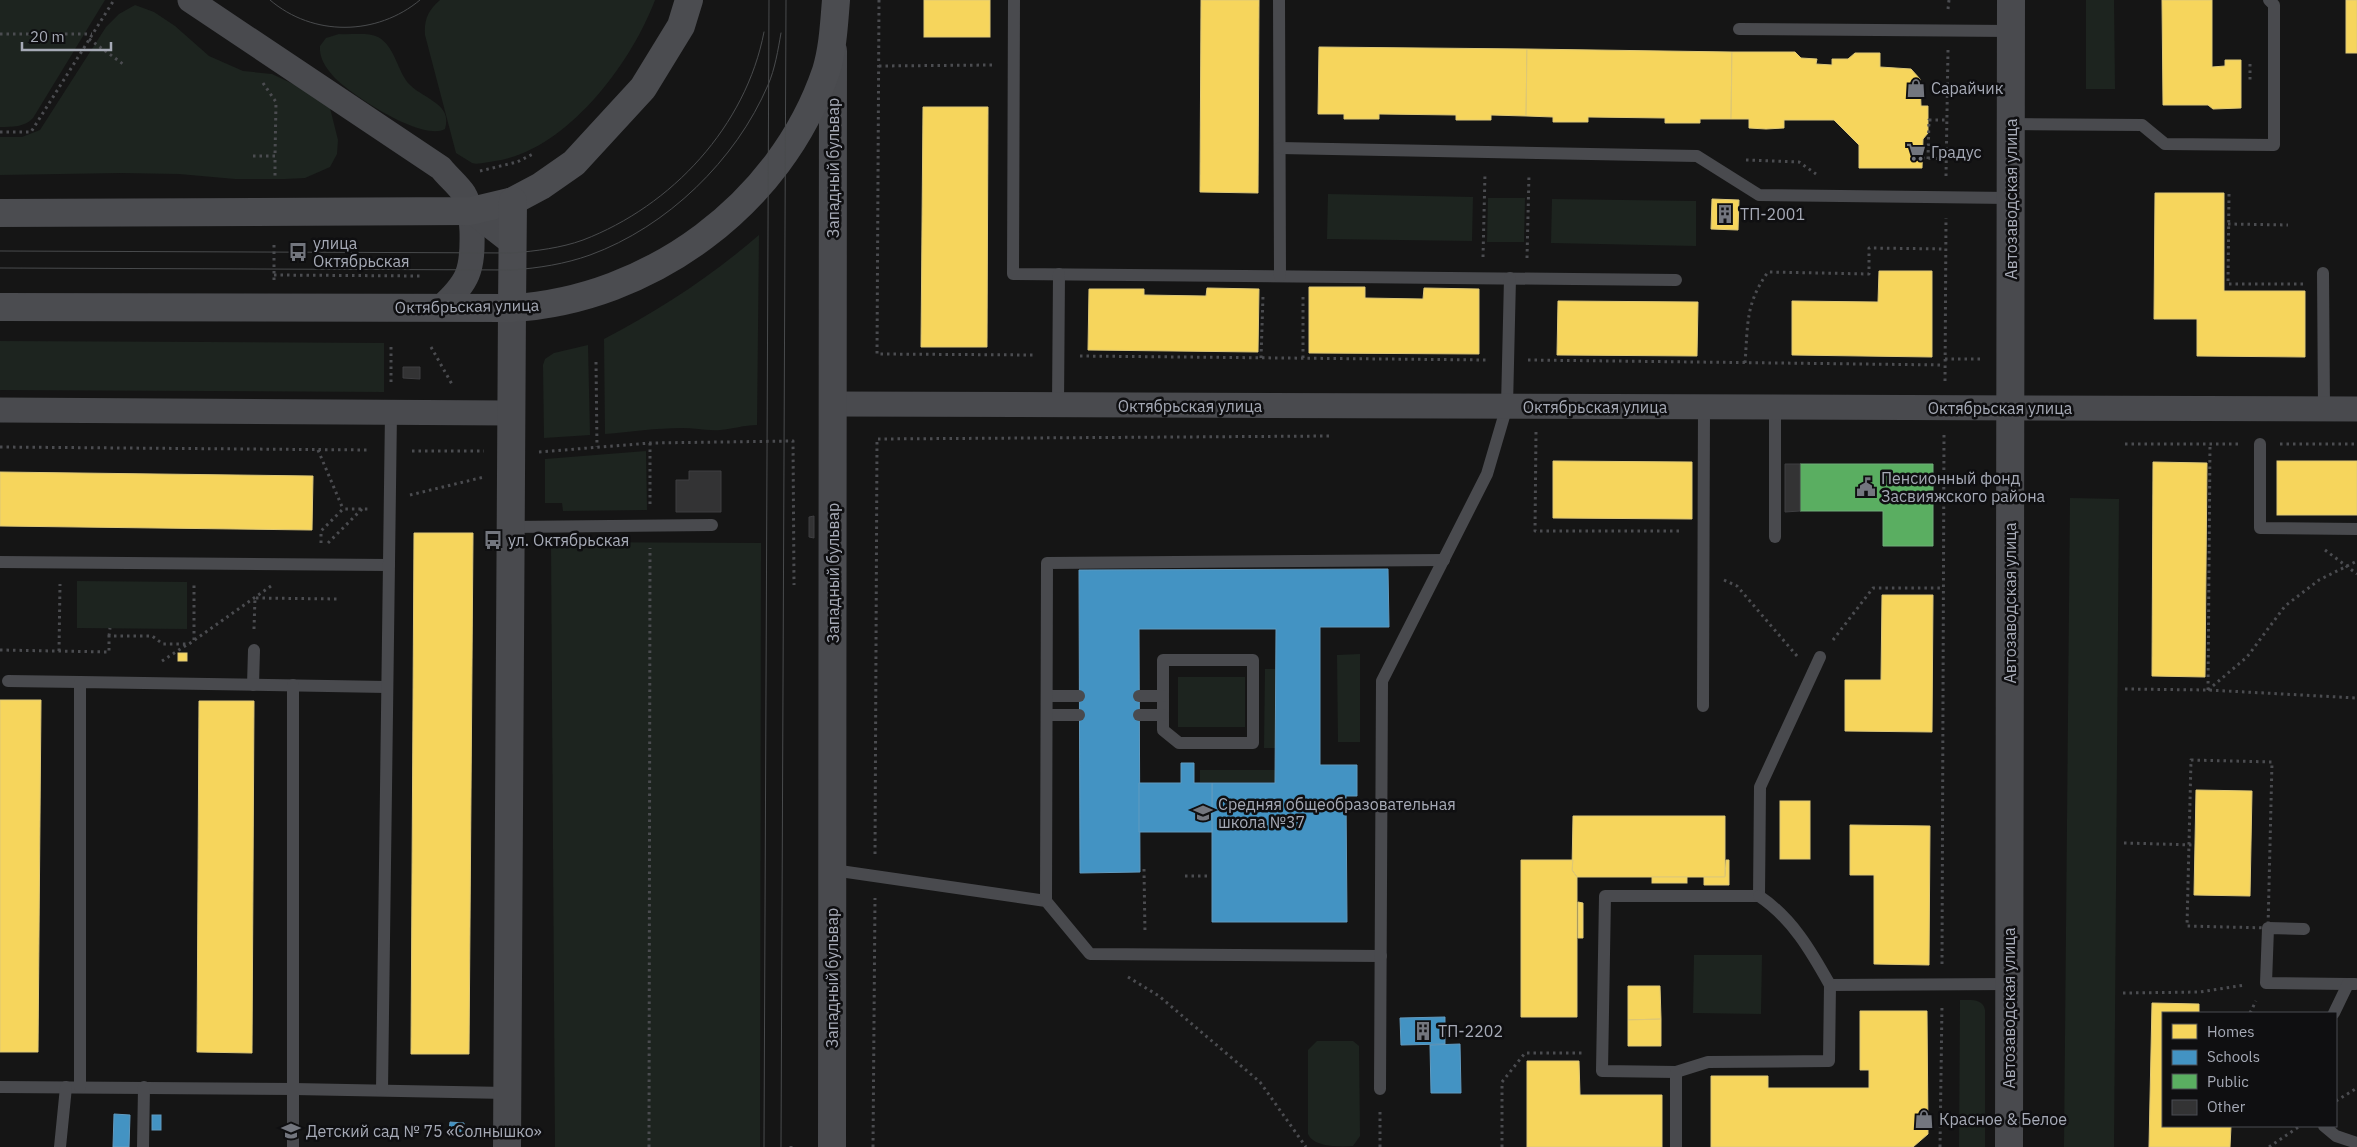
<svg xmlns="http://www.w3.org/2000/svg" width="2357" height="1147" viewBox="0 0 2357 1147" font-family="'IBM Plex Sans',sans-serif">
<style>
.green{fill:#1d241f}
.homes{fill:#f6d55c;stroke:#dec877}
.schools{fill:#4393c3;stroke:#619abf}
.public{fill:#5aae61;stroke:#71ad7a}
.building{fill:#333334;stroke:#3e3e41}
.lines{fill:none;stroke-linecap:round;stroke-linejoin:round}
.path{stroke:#4b4c50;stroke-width:3;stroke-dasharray:2.5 4;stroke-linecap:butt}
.service{stroke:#494a4e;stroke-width:12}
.minor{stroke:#494a4e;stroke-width:25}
.tertiary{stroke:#494a4e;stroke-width:28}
.primary{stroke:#4b4c50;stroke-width:28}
.tram{stroke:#494b4d;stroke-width:1}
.labels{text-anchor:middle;stroke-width:5;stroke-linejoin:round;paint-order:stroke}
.poi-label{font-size:16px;fill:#a6aab6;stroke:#0f0f11;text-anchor:start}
.street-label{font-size:16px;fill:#a6aab6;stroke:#0f0f11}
</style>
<rect width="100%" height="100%" fill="#151515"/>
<g class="green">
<path d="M0 0H105L33 118C25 127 12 127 0 127Z"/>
<path d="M440 0H655C631 64 566 151 495 161 488 162 478 165 472 163 467 160 461 156 456 153L425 35C424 19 428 11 440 0Z"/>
<polygon points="2086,0 2114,0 2115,89 2086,89"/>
<polygon points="135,5 154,12 175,26 209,56 243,71 272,74 306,90 330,108 338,140 337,154 330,167 305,178 285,179 235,179 179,174 121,173 0,175 0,137 22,137 40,130 106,27 119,14"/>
<path d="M339 34C351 35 368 32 378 37 396 47 397 72 410 85 424 99 453 104 445 129 422 142 350 94 334 77 326 68 319 58 320 46L326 38Z"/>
<polygon points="1328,194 1473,197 1472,241 1327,239"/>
<polygon points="1488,198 1525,198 1524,242 1487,242"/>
<polygon points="1552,199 1696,201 1696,246 1551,243"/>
<path d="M759 235 757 425C744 425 733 429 720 430 707 431 694 428 682 428 656 428 630 432 605 434L604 339C661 309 709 278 759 235Z"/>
<polygon points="0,341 384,343 384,392 0,390"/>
<polygon points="588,345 590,435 544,438 543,365 545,359 554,353"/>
<polygon points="646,451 647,510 563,511 562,503 545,503 545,459"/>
<polygon points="2070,498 2119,499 2114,1147 2064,1147"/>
<polygon points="551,542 761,543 760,1147 555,1147"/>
<polygon points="77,581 187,582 187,629 77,628"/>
<polygon points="1360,654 1360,742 1338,742 1337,655"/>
<polygon points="1265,669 1275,669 1275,748 1264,748"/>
<rect x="1178" y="677" width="67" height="50"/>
<rect x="1200" y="770" width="75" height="12"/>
<polygon points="1694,955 1762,955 1761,1014 1693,1013"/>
<path d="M1960 1000C1970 1000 1983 998 1985 1010V1147H1959Z"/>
<path d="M1317 1041H1353L1359 1046 1360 1136 1353 1146C1338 1147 1314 1147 1308 1134V1050Z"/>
</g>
<g class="homes">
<rect x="924" y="0" width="66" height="37"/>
<polygon points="1201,0 1259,0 1258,193 1200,192"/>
<polygon points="2162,0 2212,0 2212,67 2225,66 2225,60 2241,60 2241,108 2213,109 2208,105 2163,105"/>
<rect x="2346" y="0" width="11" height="53"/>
<polygon points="1319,47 1527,49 1526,116 1491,115 1491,120 1456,120 1456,115 1379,114 1379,119 1344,119 1344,114 1318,114"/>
<polygon points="1527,49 1732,52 1731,119 1700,119 1700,123 1665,123 1665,118 1588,117 1588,122 1553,122 1553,117 1526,116"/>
<polygon points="1732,52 1795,52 1801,58 1817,59 1816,64 1832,65 1832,59 1848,59 1855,53 1880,53 1880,67 1911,69 1920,79 1921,106 1928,106 1928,133 1923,139 1922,168 1859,168 1859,145 1834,120 1784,120 1784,128 1766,129 1749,128 1749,119 1731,119"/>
<polygon points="923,107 988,107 987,347 921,347"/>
<polygon points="2155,193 2224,193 2224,291 2305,291 2305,357 2197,356 2197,319 2154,319"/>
<polygon points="1712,199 1739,200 1738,230 1711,229"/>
<polygon points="1879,271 1932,271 1932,357 1792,355 1792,301 1878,302"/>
<polygon points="1309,287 1365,287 1365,298 1423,299 1424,288 1479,289 1479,354 1309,353"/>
<polygon points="1207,288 1259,289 1258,352 1088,350 1089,289 1144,289 1144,295 1206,296"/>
<polygon points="1558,301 1698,302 1697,356 1557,355"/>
<polygon points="1553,461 1692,462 1692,519 1553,518"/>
<rect x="2277" y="461" width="80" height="54"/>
<polygon points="2153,462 2207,463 2205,677 2152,676"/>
<polygon points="0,472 313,476 312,530 0,526"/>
<polygon points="414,533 473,533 469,1054 411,1054"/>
<polygon points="1882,595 1933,595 1932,732 1845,731 1845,680 1881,680"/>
<rect x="178" y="653" width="9" height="8"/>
<polygon points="0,700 41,700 38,1052 0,1052"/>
<polygon points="199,701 254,701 252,1053 197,1052"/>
<polygon points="2196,790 2252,791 2250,896 2194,895"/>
<rect x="1780" y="801" width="30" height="58"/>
<polygon points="1573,816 1725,816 1725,877 1577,877 1572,870"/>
<polygon points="1850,825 1930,826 1929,965 1874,964 1874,875 1850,875"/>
<polygon points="1521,860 1573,860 1572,870 1577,877 1577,1017 1521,1017"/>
<polygon points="1726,860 1729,860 1729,885 1704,885 1704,877 1725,877"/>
<rect x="1652" y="877" width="35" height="6"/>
<polygon points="1578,902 1583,903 1583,938 1578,938"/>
<polygon points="1628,986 1660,986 1661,1019 1628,1020"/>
<polygon points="2152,1003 2199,1004 2199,1013 2163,1013 2163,1126 2231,1126 2230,1147 2149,1147"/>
<polygon points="1860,1011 1927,1011 1928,1134 1913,1147 1711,1147 1711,1076 1768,1076 1768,1088 1869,1088 1869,1070 1860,1070"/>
<polygon points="1661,1019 1661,1046 1628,1046 1628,1020"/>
<polygon points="1527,1061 1579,1061 1580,1095 1662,1095 1662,1147 1527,1147"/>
</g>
<g class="schools">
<polygon points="1388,569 1389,627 1320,627 1320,765 1357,765 1357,796 1346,796 1347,922 1212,922 1212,783 1275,783 1276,629 1139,629 1140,872 1080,873 1079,570"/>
<polygon points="1181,763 1194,763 1194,783 1212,783 1212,832 1139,832 1139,783 1181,783"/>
<polygon points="1445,1017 1445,1044 1401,1045 1400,1018"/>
<polygon points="1460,1044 1461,1093 1431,1093 1430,1045"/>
<polygon points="114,1114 130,1115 129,1147 113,1147"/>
<rect x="152" y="1115" width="9" height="15"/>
<polygon points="450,1122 464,1123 464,1132 449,1131"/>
</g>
<polygon class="public" points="1800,464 1933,464 1933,546 1883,546 1883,511 1800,511"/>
<g class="building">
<polygon points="403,367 420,367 420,379 403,378"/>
<polygon points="1785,464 1800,464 1800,511 1785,512"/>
<polygon points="689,471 721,471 721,512 676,512 676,480 689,480"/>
<polygon points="814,516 814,538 809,537 809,517"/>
</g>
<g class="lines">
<g class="path">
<polyline points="879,0 877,354 1036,355"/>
<polyline points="1948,9 1949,0"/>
<polyline points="0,34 92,34"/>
<polyline points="89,39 123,64"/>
<polyline points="2250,64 2250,80"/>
<polyline points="879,66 993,65"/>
<polyline points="263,83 276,102 275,156"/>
<polyline points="0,132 31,132 114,0"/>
<polyline points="253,156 275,156 275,178"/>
<polyline points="1922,158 1947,159"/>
<polyline points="1928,159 1929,120 1947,120"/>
<polyline points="1746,160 1799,162 1816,174"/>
<polyline points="480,171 517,162 533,154"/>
<polyline points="1946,176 1948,50"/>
<polyline points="2229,194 2228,284 2303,284"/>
<polyline points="2228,224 2288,225"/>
<polyline points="1483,257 1485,173"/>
<polyline points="1527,258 1529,174"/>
<polyline points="274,275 420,276"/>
<polyline points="274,280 274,241"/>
<polyline points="391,347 391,384"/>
<polyline points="431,347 453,386"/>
<polyline points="1080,356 1486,360"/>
<polyline points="1261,358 1263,296"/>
<polyline points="1303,358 1303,296"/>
<polyline points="1945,359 1982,359"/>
<polyline points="1528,360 1944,365"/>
<polyline points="596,362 597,447"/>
<path d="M1745 363C1748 325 1745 304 1768 272L1869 274V248L1945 249"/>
<polyline points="1945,381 1946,218"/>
<polyline points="1536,432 1535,531 1682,531"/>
<polyline points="2125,444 2239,444"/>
<polyline points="2280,444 2357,444"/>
<polyline points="0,447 369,450"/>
<polyline points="318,450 343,509"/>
<polyline points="412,451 484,451"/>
<polyline points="539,452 650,443 793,441 794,585"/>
<polyline points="410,495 484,477"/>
<polyline points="650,504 650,443"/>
<polyline points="321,543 321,531 343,509 369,509"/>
<polyline points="328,543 362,509"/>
<polyline points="2325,550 2357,574"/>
<polyline points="1724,580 1737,586 1797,656"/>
<polyline points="256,598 338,599"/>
<polyline points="254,629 255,598"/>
<polyline points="109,636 110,628"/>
<polyline points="194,640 194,584"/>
<polyline points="1833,640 1873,588 1944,588"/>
<polyline points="0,650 109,652 109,636 152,636 163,644 189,644 271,586"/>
<polyline points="59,651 60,584"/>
<polyline points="162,661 188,644"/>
<polyline points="2125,689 2208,690 2357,698"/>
<polyline points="2208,690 2210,444"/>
<polyline points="2208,690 2247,657 2285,606 2319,580 2357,561"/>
<polygon points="2191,760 2272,762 2268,928 2187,926"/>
<polyline points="2124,843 2195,845"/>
<polyline points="875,854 877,439 1329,436"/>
<polyline points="1144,869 1145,934"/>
<polyline points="1185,876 1210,876"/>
<polyline points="1942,964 1944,435"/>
<polyline points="1128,977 1159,996 1260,1082 1306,1147"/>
<polyline points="2123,993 2200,992 2245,985"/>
<polyline points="2250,1013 2256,1001"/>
<polyline points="2336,1101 2357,1088"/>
<polyline points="649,1147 650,548"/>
<polyline points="791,1147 791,1146"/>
<polyline points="873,1147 875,898"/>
<polyline points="1380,1147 1380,1109"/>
<polyline points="1502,1147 1502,1082 1525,1053 1583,1053"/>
<polyline points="1940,1147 1942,1005"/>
<polyline points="2269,1147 2300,1126"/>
</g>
<g class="service">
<polyline points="1014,0 1013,274 1676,280"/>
<polyline points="1279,0 1280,276"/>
<polyline points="1739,29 2011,31"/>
<polyline points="2011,124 2142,125 2165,144 2274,145 2274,5 2269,0"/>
<polyline points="1280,148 1697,156 1759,195 2010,198"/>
<polyline points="2323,273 2324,409"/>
<polyline points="1058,405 1059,274"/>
<polyline points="2260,444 2260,528 2357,529"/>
<polyline points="510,527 712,525"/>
<polyline points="1775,537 1775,407"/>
<polyline points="0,562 389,565"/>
<polyline points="1820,657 1760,787 1759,896 1605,896 1602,1071 1676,1072 1708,1062 1829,1061 1830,985"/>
<polygon points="1163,660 1253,660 1253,743 1179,743 1163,730"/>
<polyline points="8,681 80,682"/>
<polyline points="253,685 254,650"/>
<polyline points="1047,696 1079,696"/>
<polyline points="1139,696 1163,696"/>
<polyline points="1703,706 1704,407"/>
<polyline points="1047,715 1079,715"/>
<polyline points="1139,715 1163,715"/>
<polyline points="833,870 1046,901 1090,954 1381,956"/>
<path d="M1759 896C1792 918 1811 951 1830 985L2009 984"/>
<polyline points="1046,901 1047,563 1444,560"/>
<polyline points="2304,929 2268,928 2266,983 2348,984"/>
<polyline points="2334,1013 2348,984 2355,984"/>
<polyline points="0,1087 294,1089 507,1093"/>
<polyline points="80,1087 80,682 387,687"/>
<polyline points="1380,1089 1382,681 1487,474 1507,406 1510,278"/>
<polyline points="382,1090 391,412"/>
<polyline points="2324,1126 2336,1136 2357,1143"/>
<polyline points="60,1147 66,1087"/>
<polyline points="143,1147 144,1087"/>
<polyline points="293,1147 293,685"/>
<polyline points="1676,1147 1676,1072"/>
</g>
<g class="minor">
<path d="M190 0 441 168C448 177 458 185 464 194 471 206 471 218 472 231 473 270 469 282 440 308"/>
<polyline points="471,211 512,243"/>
<polyline points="833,404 2357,409"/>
<polyline points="0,410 511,413"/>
</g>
<g class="tertiary">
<polyline points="507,1147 512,308"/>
<polyline points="832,1147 833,51"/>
<polyline points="2009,1147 2011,0"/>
</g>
<g class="primary">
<polyline points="0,213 471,211 513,201 541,186 574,163 643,88 681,26 689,0"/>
<path d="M0 307 512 308C650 300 781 204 826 71 833 48 834 24 836 0"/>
<polyline points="512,308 513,201"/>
</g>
<g class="tram">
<path d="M270 0C313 37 377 36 420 0"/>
<path d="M0 251 512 253C536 251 561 248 583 240 672 206 746 126 764 32"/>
<path d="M0 268 512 270C539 268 565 264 590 255 667 227 736 160 768 85 775 69 778 50 781 33"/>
<polyline points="764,1147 769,0"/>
<polyline points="781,1147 786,0"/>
</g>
</g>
<defs>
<g id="shop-bare" transform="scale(1.5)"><path d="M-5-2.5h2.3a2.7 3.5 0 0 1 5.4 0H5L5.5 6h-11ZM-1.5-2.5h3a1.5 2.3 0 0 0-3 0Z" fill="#73767e" stroke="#0f0f11" stroke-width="2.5" paint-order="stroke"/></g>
<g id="supermarket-bare" transform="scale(1.5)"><path d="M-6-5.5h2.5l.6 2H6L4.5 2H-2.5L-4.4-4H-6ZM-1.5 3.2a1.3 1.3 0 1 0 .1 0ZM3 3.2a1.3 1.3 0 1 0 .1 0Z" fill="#73767e" stroke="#0f0f11" stroke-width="2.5" paint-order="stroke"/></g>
<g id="building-bare" transform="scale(1.5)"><path d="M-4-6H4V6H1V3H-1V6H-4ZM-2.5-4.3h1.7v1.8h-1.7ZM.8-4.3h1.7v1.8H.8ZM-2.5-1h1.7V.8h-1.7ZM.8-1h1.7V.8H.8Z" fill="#73767e" stroke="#0f0f11" stroke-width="2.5" paint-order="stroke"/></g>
<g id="bus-bare" transform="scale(1.5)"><path d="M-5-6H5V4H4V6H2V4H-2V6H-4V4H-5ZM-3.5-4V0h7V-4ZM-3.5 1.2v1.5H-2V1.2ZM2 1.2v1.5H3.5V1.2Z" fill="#73767e" stroke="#0f0f11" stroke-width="2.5" paint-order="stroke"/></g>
<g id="civic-bare" transform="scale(1.5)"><path d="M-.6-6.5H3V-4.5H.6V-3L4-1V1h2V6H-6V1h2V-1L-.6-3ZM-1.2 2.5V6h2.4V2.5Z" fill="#73767e" stroke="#0f0f11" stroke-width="2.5" paint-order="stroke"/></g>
<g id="school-bare" transform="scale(1.5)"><path d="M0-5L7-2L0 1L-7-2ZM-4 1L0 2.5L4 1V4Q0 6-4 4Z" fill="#73767e" stroke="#0f0f11" stroke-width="2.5" paint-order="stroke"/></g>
</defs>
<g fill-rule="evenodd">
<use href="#shop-bare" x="1916" y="88"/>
<use href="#supermarket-bare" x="1916" y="152"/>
<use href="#building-bare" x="1725" y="214"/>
<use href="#bus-bare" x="298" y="252"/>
<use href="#civic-bare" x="1866" y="487"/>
<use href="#bus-bare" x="493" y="540"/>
<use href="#school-bare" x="1203" y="813"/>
<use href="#building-bare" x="1423" y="1031"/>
<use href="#shop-bare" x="1924" y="1119"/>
<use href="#school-bare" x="291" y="1131"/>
</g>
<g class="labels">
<g class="poi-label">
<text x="1931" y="94">Сарайчик</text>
<text x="1931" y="158">Градус</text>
<text x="1740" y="220">ТП-2001</text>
<text x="313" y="249">улица<tspan x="313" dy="18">Октябрьская</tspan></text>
<text x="1881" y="484">Пенсионный фонд<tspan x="1881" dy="18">Засвияжского района</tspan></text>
<text x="508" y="546">ул. Октябрьская</text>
<text x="1218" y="810">Средняя общеобразовательная<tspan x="1218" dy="18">школа №37</tspan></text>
<text x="1438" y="1037">ТП-2202</text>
<text x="1939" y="1125">Красное &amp; Белое</text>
<text x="306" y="1137">Детский сад № 75 «Солнышко»</text>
</g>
<g class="street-label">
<text transform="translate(833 168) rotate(-90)" y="6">Западный бульвар</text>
<text transform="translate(2011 199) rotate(-90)" y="6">Автозаводская улица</text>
<text transform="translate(467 306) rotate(-1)" y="6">Октябрьская улица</text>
<text x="1190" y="412">Октябрьская улица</text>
<text x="1595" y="413">Октябрьская улица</text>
<text x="2000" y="414">Октябрьская улица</text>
<text transform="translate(833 573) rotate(-90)" y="6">Западный бульвар</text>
<text transform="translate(2010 603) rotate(-90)" y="6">Автозаводская улица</text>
<text transform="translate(832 978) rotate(-90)" y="6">Западный бульвар</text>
<text transform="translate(2009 1008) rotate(-90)" y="6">Автозаводская улица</text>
</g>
</g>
<rect x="2162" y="1012" width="175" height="115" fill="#0f0f11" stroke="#4b4d53"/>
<rect x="2172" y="1024" width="25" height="15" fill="#f6d55c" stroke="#4b4d53"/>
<text x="2207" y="1037" font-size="15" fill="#a6aab6">Homes</text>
<rect x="2172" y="1050" width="25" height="15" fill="#4393c3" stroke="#4b4d53"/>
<text x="2207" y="1062" font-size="15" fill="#a6aab6">Schools</text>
<rect x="2172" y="1074" width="25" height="15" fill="#5aae61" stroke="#4b4d53"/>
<text x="2207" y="1087" font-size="15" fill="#a6aab6">Public</text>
<rect x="2172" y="1100" width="25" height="15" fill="#333334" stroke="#4b4d53"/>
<text x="2207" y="1112" font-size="15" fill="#a6aab6">Other</text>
<path d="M22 42v8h89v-8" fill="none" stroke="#a6aab6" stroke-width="2.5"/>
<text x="30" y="42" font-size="15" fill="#a6aab6" stroke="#0f0f11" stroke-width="4" paint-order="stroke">20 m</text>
</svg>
